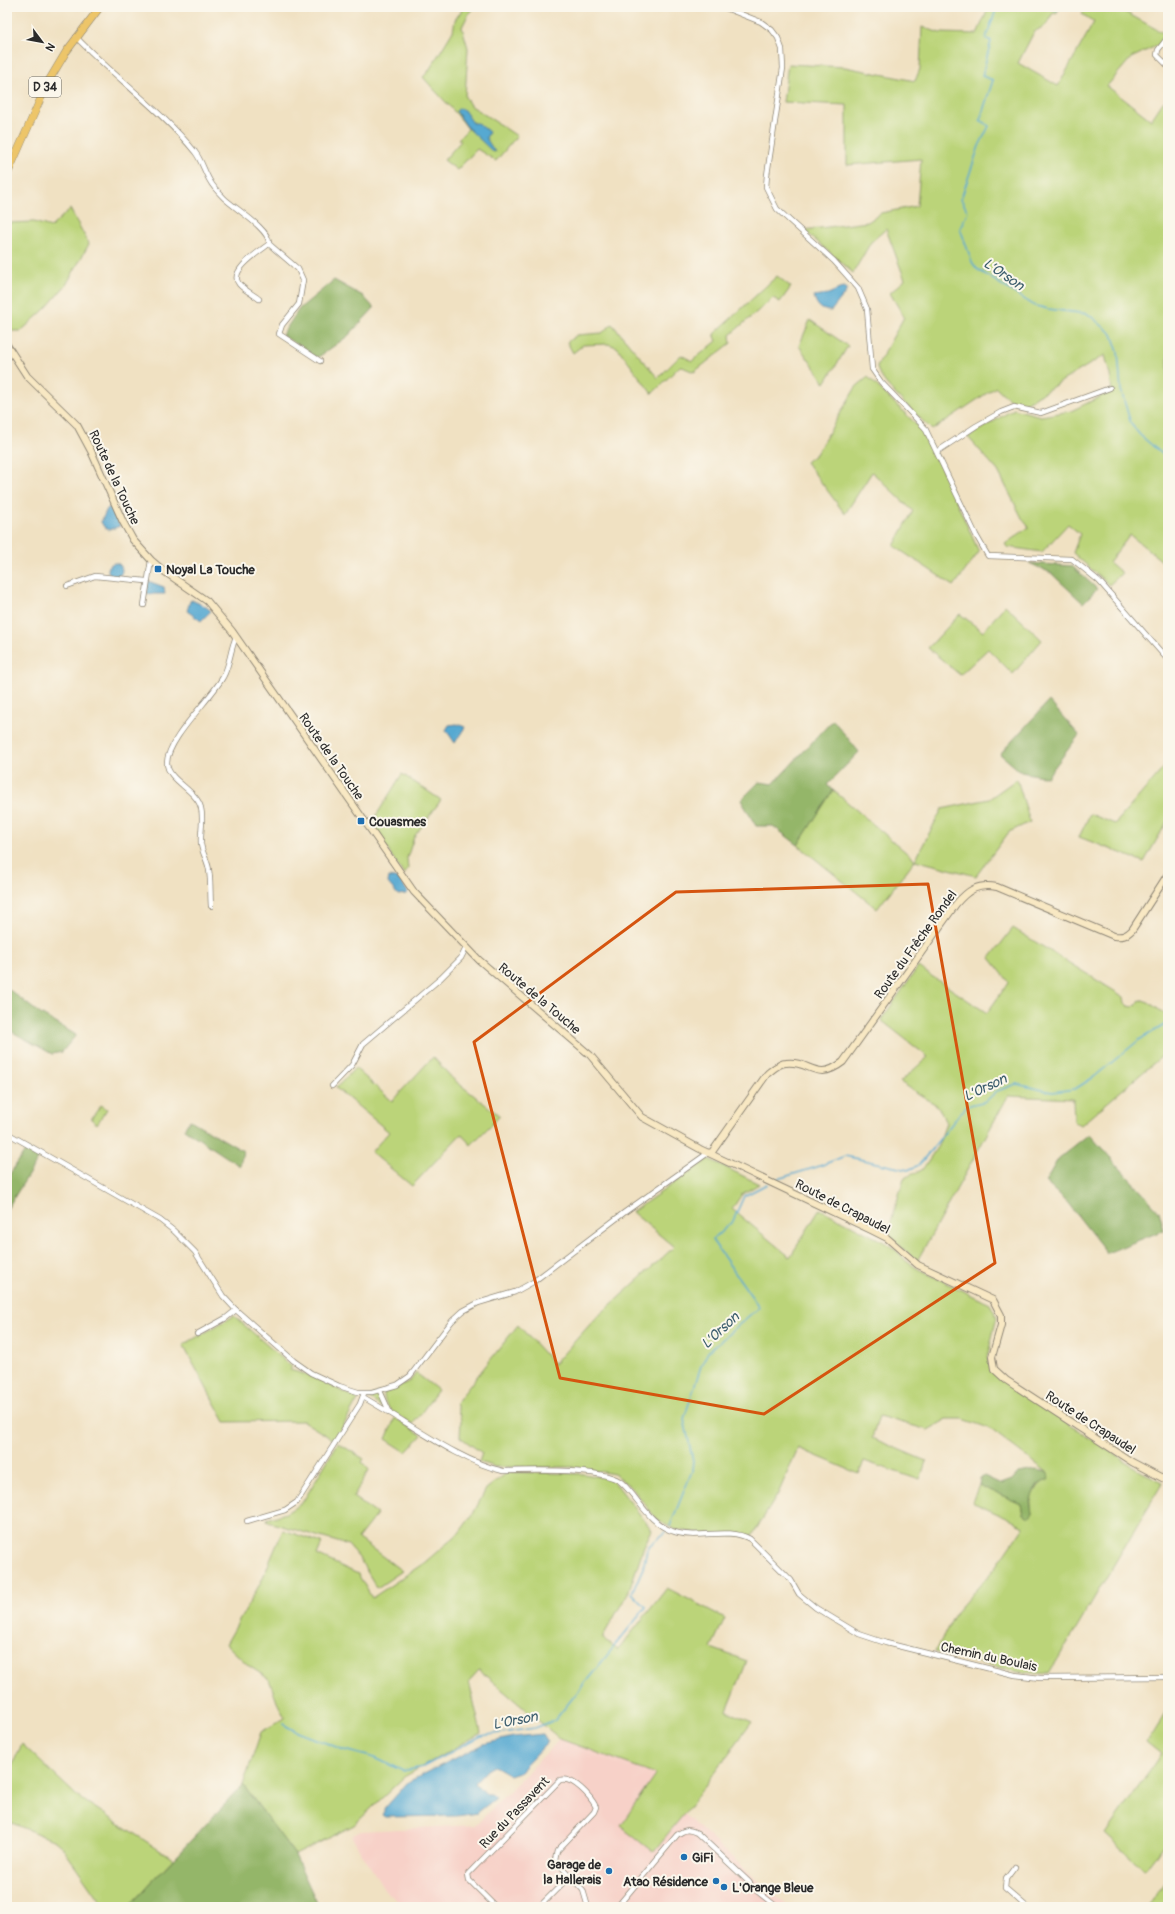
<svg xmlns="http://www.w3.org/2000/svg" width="1175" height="1914" viewBox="0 0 1175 1914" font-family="Pangolin,sans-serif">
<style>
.built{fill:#f7d1c8}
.green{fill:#bbd479;stroke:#738052}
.forest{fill:#94b669;stroke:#60704a}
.water{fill:#56a9d1;stroke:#406a7e}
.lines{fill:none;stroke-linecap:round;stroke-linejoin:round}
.stream{stroke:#56a9d1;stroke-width:1.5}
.street-casing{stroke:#8e8676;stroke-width:6}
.secondary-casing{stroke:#8e8676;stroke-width:8}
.primary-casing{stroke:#8e8676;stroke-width:8}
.street{stroke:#fff;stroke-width:4.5}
.secondary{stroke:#f8e8c3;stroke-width:6}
.primary{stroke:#edc569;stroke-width:7}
.marked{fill:none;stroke:#d5540f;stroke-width:3;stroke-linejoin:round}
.poi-dot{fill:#1f6fb2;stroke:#fbf7ec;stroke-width:1.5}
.labels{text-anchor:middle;stroke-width:4;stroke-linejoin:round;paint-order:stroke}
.shield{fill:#fbf7ec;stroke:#696865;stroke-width:1}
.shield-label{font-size:12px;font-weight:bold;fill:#2b2b2b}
.street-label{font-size:13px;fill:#2b2b2b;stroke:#fbf7ec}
.poi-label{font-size:13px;font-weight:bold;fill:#2b2b2b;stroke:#fbf7ec;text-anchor:start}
.water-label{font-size:14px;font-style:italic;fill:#3c5d6d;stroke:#fbf7ec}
</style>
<rect width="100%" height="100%" fill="#fbf7ec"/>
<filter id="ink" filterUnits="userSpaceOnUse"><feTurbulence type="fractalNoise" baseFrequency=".025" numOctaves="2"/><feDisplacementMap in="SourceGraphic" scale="8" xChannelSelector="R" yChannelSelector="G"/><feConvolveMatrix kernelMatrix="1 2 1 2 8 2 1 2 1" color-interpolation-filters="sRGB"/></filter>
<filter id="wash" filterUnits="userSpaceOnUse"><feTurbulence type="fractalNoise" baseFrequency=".012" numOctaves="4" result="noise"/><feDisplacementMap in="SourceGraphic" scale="16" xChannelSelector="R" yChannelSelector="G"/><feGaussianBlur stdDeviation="0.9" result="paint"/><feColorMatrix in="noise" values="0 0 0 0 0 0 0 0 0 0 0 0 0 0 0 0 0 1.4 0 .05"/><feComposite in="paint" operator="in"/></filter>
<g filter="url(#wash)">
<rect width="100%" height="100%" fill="#f0e1c2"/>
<polygon class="built" points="560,1739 656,1774 620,1826 653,1852 684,1814 766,1888 789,1907 404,1907 385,1890 351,1836 361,1831 476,1825"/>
<g class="green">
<path d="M464 7H474L469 13 462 27 468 48 465 97 470 105 517 136 496 161 477 149 457 170 444 160 461 141 458 139 468 129C454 109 438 95 423 77L428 72 453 31 455 20Z"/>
<path d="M989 7H1060L1056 14 1053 13 1046 25 1034 32 1018 63 1058 86 1094 22 1082 14 1085 7H1116L1165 34 1160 44 1131 58 1107 86 1151 120 1163 102 1168 99V216L1166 220 1168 222V566L1130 535 1109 562 1122 573 1109 585 1073 553 1080 534 1068 524 1042 552 1007 547 1005 544 1029 527 1023 520 998 471 968 437 1014 409 1041 416 1071 411 1112 391 1110 375 1105 355 1021 406 1012 402 996 387 932 430C921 418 876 380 877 366L904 317 890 293 905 280 886 229 871 242 853 273 804 230 868 222 881 213 917 206 921 159 847 165V105L783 102 788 64 845 67 915 81 920 69 922 27 940 33 977 34Z"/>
<polygon points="70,209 89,244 66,285 46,308 21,331 7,331 7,223 34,222 51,227"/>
<polygon points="777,276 791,287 780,302 773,298 730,335 731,343 694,372 680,366 652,394 617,347 608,344 583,345 573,353 567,342 577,335 602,333 612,324 658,378 681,355 692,361 717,341 714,334"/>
<polygon points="810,320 848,346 825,383 799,346"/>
<polygon points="868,377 919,427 936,456 979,552 954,586 894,546 913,511 872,472 845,514 806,462 816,454 856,387"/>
<polygon points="1005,605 1042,640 1013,674 988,649 960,675 928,648 960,614 983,632"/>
<polygon points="1167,764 1168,765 1168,820 1144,862 1079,837 1090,814 1115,824"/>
<polygon points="402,774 441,800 414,837 407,858 408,869 404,875 371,824"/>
<polygon points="1017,779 1030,822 1009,832 976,876 915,860 877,909 798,845 833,790 915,860 942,809 989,799"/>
<polygon points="1013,928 1124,997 1125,1003 1128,1006 1133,1007 1140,1000 1151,1004 1168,1016 1168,1051 1081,1125 1074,1122 1073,1099 1008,1096 917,1261 887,1235 904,1178 922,1170 938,1146 946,1123 938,1106 900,1082 928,1057 881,1020 918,967 987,1013 1009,982 990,958"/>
<polygon points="433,1057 453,1079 500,1116 471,1145 461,1134 412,1186 371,1152 389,1132 336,1088 355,1068 392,1101"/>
<polygon points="101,1105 107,1109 97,1124 91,1119"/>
<path d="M709 1159 759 1184 742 1194 732 1209 790 1257 820 1209 886 1243 898 1252 906 1261 918 1269 990 1304 997 1317 987 1358 993 1372 1019 1392 1142 1472 1163 1482 1049 1674 1018 1672 935 1652 956 1612 996 1567 1024 1526 972 1502 979 1485 1021 1504 1023 1515 1032 1513C1027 1492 1039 1488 1047 1472L989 1428 963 1419H947L928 1430 879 1416 872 1438 926 1461 920 1480 864 1461 859 1474 798 1448 778 1494 752 1536 707 1534 676 1530 664 1524 655 1517 631 1487 614 1474 574 1467H495L479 1462 482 1453 460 1437 461 1420 456 1403 518 1325 554 1364 594 1320 674 1247 632 1212Z"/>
<polygon points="234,1316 292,1367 290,1370 308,1375 358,1399 335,1441 303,1421 225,1422 183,1345"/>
<path d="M416 1373 438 1390 413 1424C400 1417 383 1410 384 1393L410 1381Z"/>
<polygon points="377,1393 379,1393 386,1410 367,1397"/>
<polygon points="395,1418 422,1435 406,1452 386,1439"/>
<polygon points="338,1443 364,1459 362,1462 369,1470 353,1497 377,1514 358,1538 402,1571 377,1588 359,1558 348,1545 268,1522 267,1519 286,1513 302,1503"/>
<polygon points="508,1472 585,1474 609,1479 617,1485 652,1530 644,1546 629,1591 602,1638 618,1650 667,1588 725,1618 711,1648 747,1661 727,1711 752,1722 684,1814 653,1852 620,1826 656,1774 560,1739 479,1670 469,1681 481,1733 404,1777 354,1825 295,1855 243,1785 261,1732 285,1718 277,1702 269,1679 249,1666 226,1644 261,1582 283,1530 322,1543 317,1555 358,1574 372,1598 424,1563 459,1533 473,1514 486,1489"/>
<polygon points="1168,1708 1168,1840 1145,1870 1105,1834 1162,1754 1147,1742"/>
<polygon points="22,1744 77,1796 173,1859 131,1904 134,1907 100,1907 102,1904 62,1847 55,1841 7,1821 7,1776"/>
<polygon points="1168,1878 1168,1907 1149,1907"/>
</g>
<g class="forest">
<polygon points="334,280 363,296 374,308 348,336 317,358 282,335 299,309"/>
<polygon points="1029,563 1072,566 1097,589 1083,603 1051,573"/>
<polygon points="1049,701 1079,735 1047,777 1021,772 1000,754"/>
<polygon points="833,720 859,752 827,785 833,790 798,845 773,826 756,826 741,800 759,782 773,784"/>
<polygon points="7,988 39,1013 76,1035 62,1052 52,1054 7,1029"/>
<polygon points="190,1120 243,1151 240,1166 184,1129"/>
<polygon points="1089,1134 1159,1211 1164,1230 1107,1253 1067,1202 1045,1182 1058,1159"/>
<polygon points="26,1150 40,1156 7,1209 7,1178"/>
<polygon points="1037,1470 1047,1472 1050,1479 1037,1485 1030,1501 1032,1513 1028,1518 1023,1515 1021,1504 979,1485 980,1479 984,1476 1001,1484 1012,1480 1018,1473"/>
<polygon points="243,1785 295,1855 319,1907 134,1907 130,1905"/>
</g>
<g class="water">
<polygon points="460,108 464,110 473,123 478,123 489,132 486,138 495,152 492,151 468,128 456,111"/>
<path d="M844 287 846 288V292L831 311C821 311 816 305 814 296L828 294Z"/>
<polygon points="111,506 120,526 109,530 104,527 101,522 107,509"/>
<circle cx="115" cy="570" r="7"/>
<polygon points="148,581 164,587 165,594 147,594"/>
<path d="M192 600C199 604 205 605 211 611L201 621 187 611 190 601Z"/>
<polygon points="457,724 465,727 455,743 446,730 449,725"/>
<polygon points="389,877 399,879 408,892 406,894 398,895 388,883"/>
<polygon points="543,1734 548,1742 519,1772 510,1775 494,1766 487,1770 475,1783 486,1795 493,1795 496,1798 477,1813 457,1816 385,1817 382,1815 386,1807 408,1782 484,1744 513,1737"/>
</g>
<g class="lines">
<g class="stream">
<polyline points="997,7 986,38 991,41 982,76 993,80 980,120 989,126 979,146 961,199 968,212 960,228 972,262 977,269 1033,305 1048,309 1088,314 1112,334 1118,352 1121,390 1131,424 1140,435 1168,459"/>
<polyline points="1049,7 1057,10 1058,7"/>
<polyline points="774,1180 817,1167 845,1156 908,1170 919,1165 966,1106 986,1101 997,1091 1016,1084 1052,1092 1075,1089 1094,1077 1139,1040 1168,1023"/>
<polyline points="670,1526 692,1471 693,1461 684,1419 701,1366 708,1352 759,1307 712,1240 733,1221 744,1196 767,1184"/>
<polyline points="283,1724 295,1731 344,1750 375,1758 403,1771 423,1767 481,1736 535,1728 555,1720 646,1607 632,1593 643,1568 647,1550 650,1545 666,1532"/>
</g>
</g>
</g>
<g filter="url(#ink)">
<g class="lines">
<g class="street-casing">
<g id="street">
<polyline points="723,7 761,22 772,30 778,38 782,49 783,68 767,175 766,187 777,209 834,261 858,288 867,309 872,369 881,382 925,428 976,535 988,556 1072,559 1099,581 1168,660"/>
<path d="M76 37C114 77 160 109 195 152 202 161 204 171 210 181 213 187 219 193 224 198 234 208 271 230 269 244L298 269 303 280 299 304 282 325 279 334 320 361"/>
<polyline points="1168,37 1158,50 1157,55 1168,66"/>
<path d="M259 299C253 294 244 290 239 284 228 271 260 251 269 244"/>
<polyline points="938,451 976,426 1001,412 1014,407 1041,413 1110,388"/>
<polyline points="67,586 95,576 146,581"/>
<polyline points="144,605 151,560"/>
<path d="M211 906C210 894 211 882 209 870 208 861 202 853 201 844 200 832 204 820 201 808 197 790 167 780 167 763 167 739 211 699 223 677 230 665 230 650 236 637"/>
<polyline points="332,1086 352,1065 363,1044 441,978 461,958 466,948"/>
<polyline points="7,1133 160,1220 174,1231 195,1252 223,1296 236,1310 294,1361 311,1373 339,1386 358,1392 372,1392 397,1385 410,1376 452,1321 463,1311 478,1303 515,1292 533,1282 625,1212 708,1153"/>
<polyline points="197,1334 226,1318 236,1310"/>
<polyline points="363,1397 390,1413 380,1391"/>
<path d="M390 1413C423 1433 466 1463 503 1471 528 1471 605 1467 622 1483 639 1499 649 1523 672 1531 697 1541 726 1526 750 1539L791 1580 799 1594 816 1608 859 1634 886 1643 1015 1675 1040 1678 1168 1677"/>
<polyline points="247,1521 285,1510 297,1502 360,1404 364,1393"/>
<polyline points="1015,1867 1006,1879 1005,1888 1027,1907"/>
<path d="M496 1907 469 1880 468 1874 560 1780C573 1776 591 1797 596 1807L594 1812 557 1851 555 1860 583 1890 588 1907"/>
<polyline points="539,1907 570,1876"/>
<path d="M617 1907 677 1835C685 1829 689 1829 697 1833L749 1882 753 1888 777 1907"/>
</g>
</g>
<g class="secondary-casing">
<g id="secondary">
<polyline points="7,345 27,376 77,425 91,451 123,522 133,540 151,560 165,572 207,601 232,631 414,892 479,960 590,1055 642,1117 700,1149 871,1230 887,1238 918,1265 993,1300 1001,1315 1001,1325 992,1357 994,1369 1006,1380 1132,1462 1168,1481"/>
<path d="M708 1153 712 1152 767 1074C772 1070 779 1063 786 1063 810 1060 816 1083 843 1062L956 904C968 890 978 883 997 887L1114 936C1123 937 1126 936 1132 930L1168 874"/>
</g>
</g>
<g class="primary-casing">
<polyline id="primary" points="7,175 48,82 66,52 100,7"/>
</g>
<use href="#street" class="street"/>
<use href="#secondary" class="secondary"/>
<use href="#primary" class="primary"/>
</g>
</g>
<path class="marked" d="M928 884 995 1263 764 1414 560 1378 474 1042 676 892Z"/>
<g class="poi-dot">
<rect x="154" y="565" width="8" height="8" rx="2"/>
<rect x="357" y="817" width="8" height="8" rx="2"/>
<circle cx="684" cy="1857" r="4"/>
<circle cx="609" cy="1871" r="4"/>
<circle cx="716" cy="1881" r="4"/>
<circle cx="724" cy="1887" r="4"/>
</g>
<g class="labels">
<rect class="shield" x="29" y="77" width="32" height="20" rx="3"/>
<g class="shield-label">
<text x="45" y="91">D 34</text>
</g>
<g class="street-label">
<text transform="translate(115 477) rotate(65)" y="5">Route de la Touche</text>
<text transform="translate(332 756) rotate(55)" y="5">Route de la Touche</text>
<text transform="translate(915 944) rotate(-54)" y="5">Route du Frêche Rondel</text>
<text transform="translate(540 998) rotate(40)" y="5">Route de la Touche</text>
<text transform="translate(843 1206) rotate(27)" y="5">Route de Crapaudel</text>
<text transform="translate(1091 1422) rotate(33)" y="5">Route de Crapaudel</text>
<text transform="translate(989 1656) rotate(12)" y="5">Chemin du Boulais</text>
<text transform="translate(514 1812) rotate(-46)" y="5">Rue du Passavent</text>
</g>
<g class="poi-label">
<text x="166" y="574">Noyal La Touche</text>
<text x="369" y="826">Couasmes</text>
<text x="692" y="1862">GiFi</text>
<text x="601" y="1869" text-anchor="end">Garage de<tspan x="601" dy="15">la Hallerais</tspan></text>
<text x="708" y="1886" text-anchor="end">Atao Résidence</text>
<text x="732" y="1892">L'Orange Bleue</text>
</g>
<g class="water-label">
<text transform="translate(1004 274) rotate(34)" y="5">L’Orson</text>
<text transform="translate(985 1087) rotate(-25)" y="5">L’Orson</text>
<text transform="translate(720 1330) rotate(-43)" y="5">L’Orson</text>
<text transform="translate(515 1720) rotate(-11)" y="5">L’Orson</text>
</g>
</g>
<rect width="1175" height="1914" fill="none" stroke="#fbf7ec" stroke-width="24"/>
<g transform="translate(42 42) rotate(122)" stroke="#fbf7ec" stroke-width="3" paint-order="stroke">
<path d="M0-3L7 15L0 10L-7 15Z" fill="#2b2b2b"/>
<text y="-6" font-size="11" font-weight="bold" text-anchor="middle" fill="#2b2b2b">N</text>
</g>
</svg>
